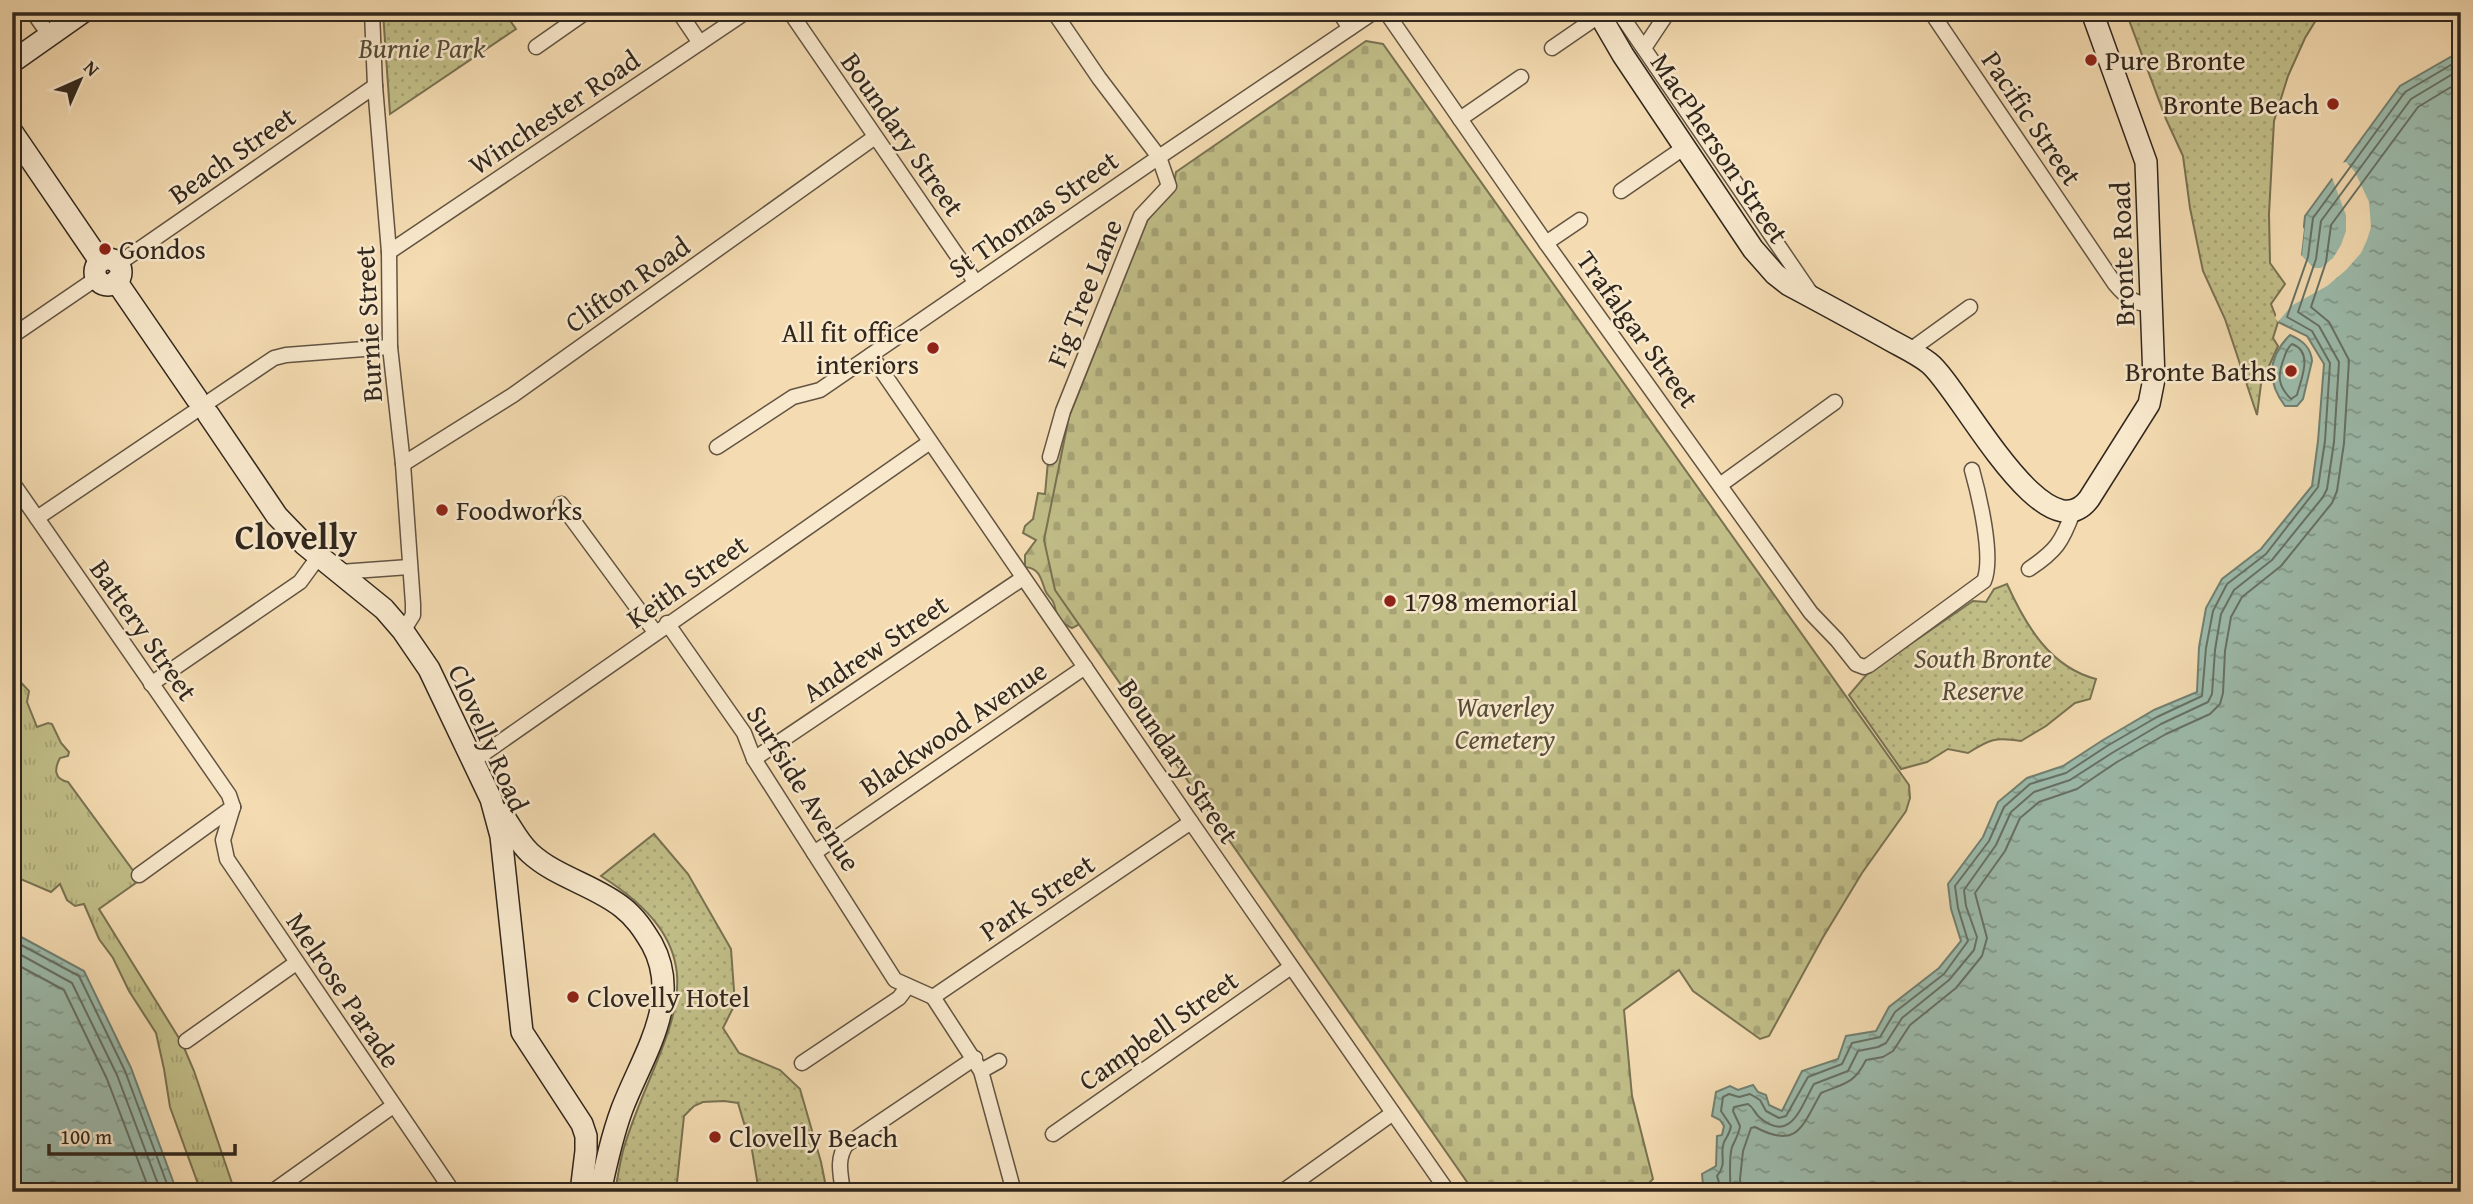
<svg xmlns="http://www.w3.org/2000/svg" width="2473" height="1204" viewBox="0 0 2473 1204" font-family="'Gentium Book Plus',serif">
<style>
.grass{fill:url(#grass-tufts);stroke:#797252;stroke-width:2}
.forest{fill:url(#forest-firs);stroke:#797252;stroke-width:2}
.cemetery{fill:url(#cemetery-stones);stroke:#797252;stroke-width:2}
.park{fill:url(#park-dots);stroke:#797252;stroke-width:2}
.water{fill:url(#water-ripples);stroke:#718073;stroke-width:2}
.pier{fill:#f4dbb1}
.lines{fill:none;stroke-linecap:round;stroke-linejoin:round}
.shore{stroke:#667164;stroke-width:2}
.street-casing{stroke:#625442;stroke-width:17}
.secondary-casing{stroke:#31271d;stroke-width:24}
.street{stroke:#f8e8cc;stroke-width:14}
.secondary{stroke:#f8e8cc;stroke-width:21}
.poi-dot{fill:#8f2418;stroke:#f8e8cc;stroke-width:2.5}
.labels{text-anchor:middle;stroke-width:5;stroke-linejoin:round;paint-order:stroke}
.park-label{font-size:28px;font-style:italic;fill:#554d38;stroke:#f8e8cc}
.poi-label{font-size:28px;fill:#31271d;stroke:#f8e8cc;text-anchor:start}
.street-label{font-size:28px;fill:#31271d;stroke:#f8e8cc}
.district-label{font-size:35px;font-weight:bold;fill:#31271d;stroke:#f8e8cc}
</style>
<defs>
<pattern id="grass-tufts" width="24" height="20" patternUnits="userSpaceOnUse" patternTransform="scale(1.75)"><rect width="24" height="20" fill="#c1be88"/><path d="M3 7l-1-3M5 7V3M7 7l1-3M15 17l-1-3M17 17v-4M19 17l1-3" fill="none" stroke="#a6a375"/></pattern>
<pattern id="forest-firs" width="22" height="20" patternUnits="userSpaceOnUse" patternTransform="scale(1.75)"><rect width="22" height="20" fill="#c1be88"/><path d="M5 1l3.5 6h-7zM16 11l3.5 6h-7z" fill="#a6a375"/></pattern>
<pattern id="cemetery-stones" width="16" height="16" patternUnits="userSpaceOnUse" patternTransform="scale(1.75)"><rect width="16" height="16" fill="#c1be88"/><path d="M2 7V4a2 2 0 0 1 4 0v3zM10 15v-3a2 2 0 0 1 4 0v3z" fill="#a6a375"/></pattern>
<pattern id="park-dots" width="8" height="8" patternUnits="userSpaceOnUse" patternTransform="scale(1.75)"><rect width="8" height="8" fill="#c1be88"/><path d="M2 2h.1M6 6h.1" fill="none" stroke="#a6a375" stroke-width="1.8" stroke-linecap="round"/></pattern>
<pattern id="water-ripples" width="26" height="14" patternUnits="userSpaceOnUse" patternTransform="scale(1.75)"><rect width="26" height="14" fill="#9cbbac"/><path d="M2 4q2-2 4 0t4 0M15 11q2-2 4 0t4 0" fill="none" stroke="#80988b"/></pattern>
</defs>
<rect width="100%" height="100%" fill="#f4dbb1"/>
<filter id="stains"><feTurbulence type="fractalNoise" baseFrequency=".00286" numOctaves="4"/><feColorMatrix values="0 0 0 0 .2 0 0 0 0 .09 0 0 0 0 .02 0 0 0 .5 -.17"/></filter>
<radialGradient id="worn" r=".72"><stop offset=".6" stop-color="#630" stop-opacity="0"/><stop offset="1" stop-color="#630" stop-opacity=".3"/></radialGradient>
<path class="grass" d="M12 673 29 691 27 702 37 727 48 723 52 724 61 743 69 752 68 756 60 758C54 769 54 779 68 782L140 880 99 909 182 1043 194 1071 235 1192H201L170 1107 164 1069 156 1033 129 991 113 958 99 939 84 904 75 906 67 900 60 884 51 892 18 878 12 871Z"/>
<path class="forest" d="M1065 424 1069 425 1080 624 1072 628 1059 621C1056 615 1056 610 1054 604 1053 599 1047 596 1045 590 1041 578 1039 568 1025 567V555L1036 540 1023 533 1025 526 1033 519 1038 493 1045 494 1049 450Z"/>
<polygon class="cemetery" points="1366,41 1383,44 1909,785 1910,798 1906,811 1862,873 1822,939 1769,1036 1760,1039 1693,991 1679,970 1624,1010 1632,1096 1653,1179 1640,1192 1474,1192 1055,590 1044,540 1069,417 1147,221 1173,188 1176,172"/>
<g class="park">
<polygon points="383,12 504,12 516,29 390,114"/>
<polygon points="2126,12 2321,12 2305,38 2288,76 2274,121 2269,214 2270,263 2285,284 2271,304 2278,322 2273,338 2278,346 2261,384 2257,415 2225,319 2203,271 2190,208 2183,156 2166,119"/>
<path d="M2007 584C2026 626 2050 667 2096 679L2090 699 2075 703 2046 726 2021 741C1995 737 1990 739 1968 753L1948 749 1927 762 1901 769 1849 695 1867 674 1973 601 1986 602 1994 589Z"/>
<path d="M654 834 688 874 731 949 735 1004 723 1028 739 1053 780 1070 800 1089 821 1162 827 1192H759L752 1150 738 1103 724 1101 703 1102 694 1106 684 1116 676 1192H615C618 1176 620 1159 625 1144 660 1033 734 960 601 876Z"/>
</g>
<g class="water">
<polygon points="2461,51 2461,1192 1713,1192 1715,1190 1713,1183 1703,1185 1702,1174 1716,1166 1717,1136 1722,1135 1724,1126 1720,1120 1712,1116 1716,1092 1730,1086 1738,1090 1753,1085 1758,1092 1766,1095 1769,1105 1782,1111 1802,1071 1838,1059 1846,1036 1876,1031 1889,1007 1939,968 1961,941 1951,909 1948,884 1983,837 1998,802 2027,778 2063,766 2103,740 2154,710 2197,692 2199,647 2206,608 2222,579 2261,549 2312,486 2318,441 2324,364 2307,336 2278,322 2301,255 2305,216 2400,86"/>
<path d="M2290 335C2302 340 2311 347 2312 361L2303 399 2297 406H2285C2267 382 2267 358 2290 335Z"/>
<polygon points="12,932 84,971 131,1068 177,1192 12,1192"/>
</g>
<polygon class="pier" points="2346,162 2355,172 2369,202 2371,227 2367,240 2361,253 2346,270 2327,286 2291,306 2278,322 2275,318 2297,254 2301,224 2304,229 2301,255 2314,268 2321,268 2333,258 2341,245 2346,231 2346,215 2331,175 2340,163"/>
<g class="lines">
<g class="shore">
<path d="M2292 344C2314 352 2301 379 2297 395L2291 399C2278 386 2277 376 2284 358 2286 352 2287 348 2292 344Z"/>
<polyline points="12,940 79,976 125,1071 170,1192"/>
<polyline points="12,950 72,983 117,1075 161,1192"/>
<polyline points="12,962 64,990 107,1079 150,1192"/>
<path d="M1722 1192 1717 1176C1728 1163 1719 1155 1724 1142 1727 1136 1730 1133 1731 1126L1721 1111 1723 1097 1729 1094 1739 1097 1750 1094 1760 1100 1766 1111 1779 1118 1786 1116 1808 1077 1842 1064 1852 1043 1880 1037 1895 1012 1944 974 1968 941 1958 908 1955 886 1989 841 2004 807 2030 784 2066 773 2107 746 2157 717 2202 696 2206 648 2213 611 2227 584 2266 554 2318 487 2325 441 2330 363 2312 331 2287 317 2308 257 2313 218 2405 92 2461 59"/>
<path d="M1731 1192C1730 1182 1729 1157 1732 1147 1735 1140 1739 1134 1740 1126L1733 1111 1734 1107 1748 1104C1754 1108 1754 1112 1759 1117 1791 1145 1801 1106 1814 1084L1848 1071 1858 1051 1878 1047 1886 1043 1902 1018 1949 980 1974 950 1977 937 1966 906 1964 890 1996 845 2011 812 2034 792 2070 780 2112 753 2161 724 2208 702 2212 694 2215 650 2221 614 2234 590 2272 560 2323 497 2327 489 2334 442 2339 362 2319 326 2298 312 2316 259 2321 221 2411 99 2461 69"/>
<path d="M1741 1192 1740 1179 1743 1151 1751 1128 1755 1127C1798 1150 1802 1126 1821 1093 1845 1083 1854 1084 1866 1060L1883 1057 1893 1051 1910 1025 1956 988 1982 956 1987 938 1975 893 2005 851 2020 818 2039 802 2077 789 2117 762 2166 734 2210 714 2220 704 2223 693 2225 651 2231 617 2242 597 2281 566 2332 503 2337 491 2344 443 2349 360 2329 322 2311 307 2326 262 2331 225 2418 107 2461 81"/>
</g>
<g class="street-casing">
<g id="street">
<polyline points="33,12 50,36"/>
<polyline points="372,12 375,86 389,252 390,347 403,464 413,604 413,615 403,631"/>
<polyline points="679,12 700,43"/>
<polyline points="790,12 976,283"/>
<polyline points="1339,12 1350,28"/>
<path d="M1386 12 1546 243 1811 613 1837 640 1856 664 1864 667 1869 665 1984 581C1994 557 1979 495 1972 470"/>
<polyline points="1619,12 1812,295"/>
<path d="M1931 12 2115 284C2126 297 2135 305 2152 304"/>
<polyline points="536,47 586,12"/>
<polyline points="1552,48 1600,15"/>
<polyline points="1644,48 1668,12"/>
<polyline points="1460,119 1521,77"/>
<polyline points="1621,191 1685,147"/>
<polyline points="1546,243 1580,220"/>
<polyline points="389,252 746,12"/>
<polyline points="118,264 375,86"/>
<polyline points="12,336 97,278"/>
<polyline points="1909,351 1970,307"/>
<polyline points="871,355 1191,822 1448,1192"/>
<polyline points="210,401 274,358 286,355 390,347"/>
<polyline points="717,447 793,397 820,390 1159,157 1374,12"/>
<polyline points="1050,457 1063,411 1141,216 1169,186 1159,157 1099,78 1054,12"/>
<polyline points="403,464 513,395 875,137"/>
<polyline points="12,482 229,795 233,807"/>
<polyline points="1720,485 1835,402"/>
<polyline points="561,504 655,632"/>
<polyline points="37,518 194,412"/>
<path d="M2029 569C2056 551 2062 542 2073 512"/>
<polyline points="340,572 409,567"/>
<polyline points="667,623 744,733 754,759 895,980 933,997 1191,822"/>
<polyline points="151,684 300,582 319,556"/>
<polyline points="754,759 1023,578"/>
<polyline points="473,761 930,442"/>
<polyline points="233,807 223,840 227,859 453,1192"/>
<polyline points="814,853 1085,667"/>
<polyline points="139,875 233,807"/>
<polyline points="933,997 981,1071 1014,1192"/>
<polyline points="186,1041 296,963"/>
<polyline points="802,1063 899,998 908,986"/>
<polyline points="981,1071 999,1061"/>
<polyline points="1053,1134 1291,967"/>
<polyline points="272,1192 393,1106"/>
<path d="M843 1192C841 1175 836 1160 846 1145L975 1058"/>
<polyline points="1282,1192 1393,1113"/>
</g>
</g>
<g class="secondary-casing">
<g id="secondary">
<path d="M1598 12 1623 55 1753 249 1775 274 1789 285C1821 302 1852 319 1883 336 1898 345 1915 352 1929 363 1959 386 2044 558 2089 499L2149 404 2154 379 2146 162 2092 12"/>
<polyline points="12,62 83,12"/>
<polyline points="12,132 100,261"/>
<circle cx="108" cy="272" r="13"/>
<polyline points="116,281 197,399"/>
<polyline points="208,414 277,516 304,544 384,609 403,631 429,669 491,799 501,836 522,1032 582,1124 586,1136 586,1151 581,1192"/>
<path d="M502 814C512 828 518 842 530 853 556 877 594 885 622 907 635 917 643 929 652 944 683 1001 642 1056 622 1109 612 1136 606 1164 600 1192"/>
</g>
</g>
<use href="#street" class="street"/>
<use href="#secondary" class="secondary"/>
</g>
<g class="poi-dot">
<circle cx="2091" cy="60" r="7"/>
<circle cx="2333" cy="104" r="7"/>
<circle cx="105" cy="249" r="7"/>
<circle cx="933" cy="348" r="7"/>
<circle cx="2291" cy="371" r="7"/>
<circle cx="442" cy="510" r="7"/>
<circle cx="1390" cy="601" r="7"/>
<circle cx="573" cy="997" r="7"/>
<circle cx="715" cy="1137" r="7"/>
</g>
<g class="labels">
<g class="park-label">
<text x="422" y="58">Burnie Park</text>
<text x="1983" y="668">South Bronte<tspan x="1983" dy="32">Reserve</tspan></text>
<text x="1505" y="717">Waverley<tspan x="1505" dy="32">Cemetery</tspan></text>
</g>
<g class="poi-label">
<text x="2105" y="70">Pure Bronte</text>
<text x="2319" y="114" text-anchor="end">Bronte Beach</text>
<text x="119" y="259">Gondos</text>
<text x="919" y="342" text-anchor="end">All fit office<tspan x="919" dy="32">interiors</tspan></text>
<text x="2277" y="381" text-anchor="end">Bronte Baths</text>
<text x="456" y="520">Foodworks</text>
<text x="1404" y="611">1798 memorial</text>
<text x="587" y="1007">Clovelly Hotel</text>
<text x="729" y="1147">Clovelly Beach</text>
</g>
<g class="street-label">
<text transform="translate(554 112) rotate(-34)" y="10">Winchester Road</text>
<text transform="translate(2032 118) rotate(56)" y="10">Pacific Street</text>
<text transform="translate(903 134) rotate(55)" y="10">Boundary Street</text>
<text transform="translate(1720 148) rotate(56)" y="10">MacPherson Street</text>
<text transform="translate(232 155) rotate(-35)" y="10">Beach Street</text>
<text transform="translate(1033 214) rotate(-35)" y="10">St Thomas Street</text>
<text transform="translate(2122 254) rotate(-92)" y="10">Bronte Road</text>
<text transform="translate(627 284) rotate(-35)" y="10">Clifton Road</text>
<text transform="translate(1084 293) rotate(-68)" y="10">Fig Tree Lane</text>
<text transform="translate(368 324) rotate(-93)" y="10">Burnie Street</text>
<text transform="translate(1638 329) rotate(54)" y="10">Trafalgar Street</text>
<text transform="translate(687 581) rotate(-35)" y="10">Keith Street</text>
<text transform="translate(144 630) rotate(55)" y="10">Battery Street</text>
<text transform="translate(875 648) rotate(-34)" y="10">Andrew Street</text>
<text transform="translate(953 728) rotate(-34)" y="10">Blackwood Avenue</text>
<text transform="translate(489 738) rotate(66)" y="10">Clovelly Road</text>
<text transform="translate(1179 761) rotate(56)" y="10">Boundary Street</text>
<text transform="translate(804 788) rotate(58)" y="10">Surfside Avenue</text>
<text transform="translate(1037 897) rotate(-34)" y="10">Park Street</text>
<text transform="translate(344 990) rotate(56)" y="10">Melrose Parade</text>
<text transform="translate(1158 1030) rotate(-35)" y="10">Campbell Street</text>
</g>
<g class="district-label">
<text x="296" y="549">Clovelly</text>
</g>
</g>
<rect width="2473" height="1204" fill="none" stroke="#f4dbb1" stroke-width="42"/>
<rect x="14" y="14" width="2445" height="1176" fill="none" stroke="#31271d" stroke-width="3.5"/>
<rect x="21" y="21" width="2431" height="1162" fill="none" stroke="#31271d" stroke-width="2"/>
<g transform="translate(80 80) rotate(45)" stroke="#f8e8cc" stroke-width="5" paint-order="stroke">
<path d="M0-5L12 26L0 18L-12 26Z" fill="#31271d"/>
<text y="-10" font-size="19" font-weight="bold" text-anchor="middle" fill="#31271d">N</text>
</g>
<path d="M49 1144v10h186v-10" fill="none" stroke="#31271d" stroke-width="3.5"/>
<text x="60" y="1144" font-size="21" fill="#31271d" stroke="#f8e8cc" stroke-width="5" paint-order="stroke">100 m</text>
<rect width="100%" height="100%" filter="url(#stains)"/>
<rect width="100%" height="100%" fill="url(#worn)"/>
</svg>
